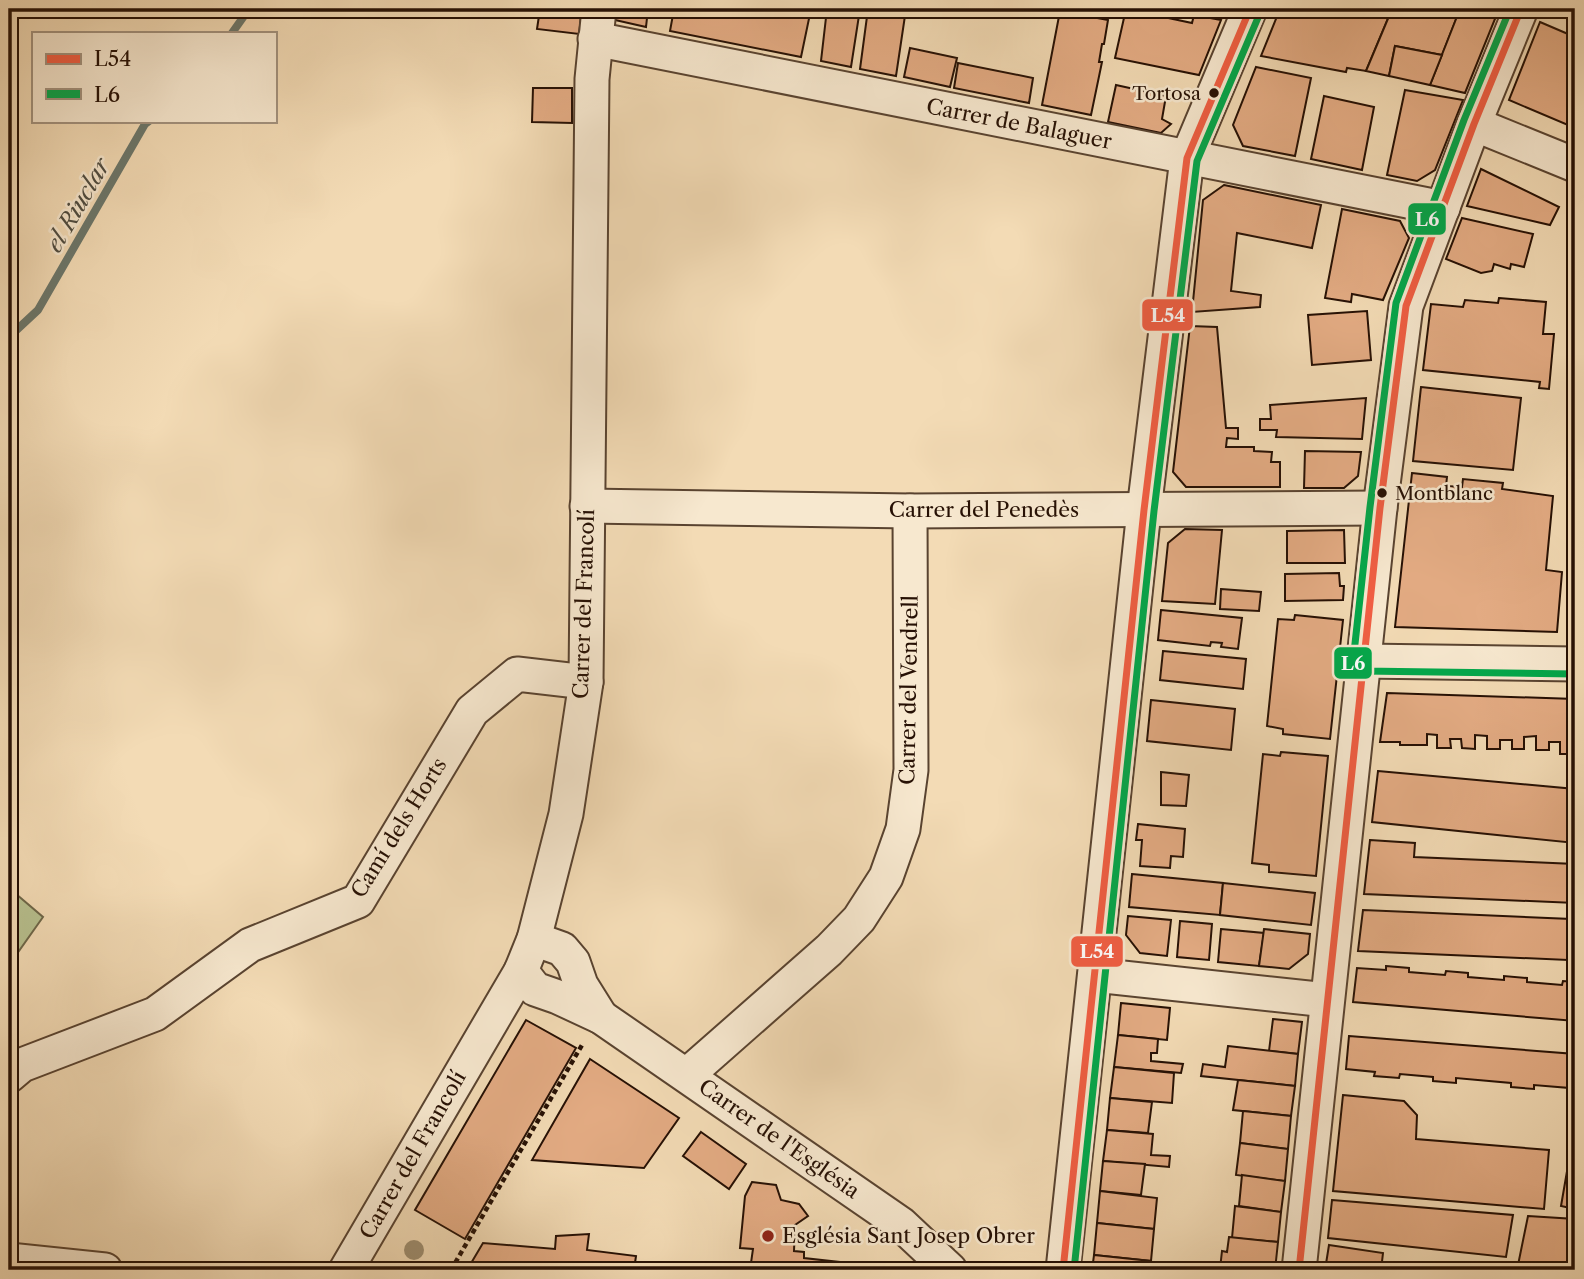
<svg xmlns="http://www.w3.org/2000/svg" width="1584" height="1279" viewBox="0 0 1584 1279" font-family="'Libre Caslon Text',serif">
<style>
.green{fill:#b8c190;stroke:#6f684a;stroke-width:2}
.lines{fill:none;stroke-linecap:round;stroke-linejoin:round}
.stream{stroke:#6c776b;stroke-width:8}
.building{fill:#e3ab83;stroke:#261004;stroke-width:2}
.minor-casing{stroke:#594330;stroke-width:37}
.path{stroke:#261004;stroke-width:4.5;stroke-dasharray:5 3.5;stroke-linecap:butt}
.minor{stroke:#f7e8cf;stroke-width:33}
.bus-1-casing{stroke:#f7e8cf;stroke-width:12}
.bus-2-casing{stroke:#f7e8cf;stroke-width:12}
.bus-1{stroke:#f15e43;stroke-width:7}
.bus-2{stroke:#02a84b;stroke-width:7}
.tree{fill:#9e8d6f}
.bus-dot{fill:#261004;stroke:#f7e8cf;stroke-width:2.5}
.poi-dot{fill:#8f2418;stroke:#f7e8cf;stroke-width:2.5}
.labels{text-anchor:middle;stroke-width:5;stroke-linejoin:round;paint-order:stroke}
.bus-label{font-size:19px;fill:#261004;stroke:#f7e8cf;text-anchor:end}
.street-label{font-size:21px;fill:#261004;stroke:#f7e8cf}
.poi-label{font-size:21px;fill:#261004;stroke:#f7e8cf;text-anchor:start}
.water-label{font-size:23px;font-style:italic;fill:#4f4c40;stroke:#f7e8cf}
.line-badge{stroke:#f7e8cf;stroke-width:2.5}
.badge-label{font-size:19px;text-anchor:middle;font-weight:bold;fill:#fff}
</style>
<rect width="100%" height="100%" fill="#f3dbb5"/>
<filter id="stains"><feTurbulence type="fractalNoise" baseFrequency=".00286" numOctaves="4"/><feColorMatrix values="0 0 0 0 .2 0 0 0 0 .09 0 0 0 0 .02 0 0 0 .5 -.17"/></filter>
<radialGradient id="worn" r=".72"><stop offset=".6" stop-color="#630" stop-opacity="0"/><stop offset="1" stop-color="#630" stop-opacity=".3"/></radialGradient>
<polygon class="green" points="9,888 43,917 9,965"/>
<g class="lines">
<g class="stream">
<polyline points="232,33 249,9"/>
<polyline points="9,337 38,310 145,124 149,121"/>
</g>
</g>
<g class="building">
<polygon points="540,9 582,9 579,34 537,29"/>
<polygon points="617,9 648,9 646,27 615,20"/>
<polygon points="674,9 811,9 801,57 670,31"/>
<polygon points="827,9 860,9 851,67 821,61"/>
<polygon points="868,9 906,9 896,76 860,69"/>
<polygon points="1126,9 1192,23 1194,15 1221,20 1199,75 1115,58"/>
<polygon points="1280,9 1392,9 1366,71 1347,68 1346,72 1261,56"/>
<polygon points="1392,9 1460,9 1442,55 1395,46 1389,76 1366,71"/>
<polygon points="1460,9 1499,9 1465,93 1430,85"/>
<polygon points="1060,11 1108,20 1104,44 1102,44 1099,62 1102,62 1091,115 1042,105"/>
<polygon points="1540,22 1575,37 1575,128 1509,100"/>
<polygon points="1395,46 1442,55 1430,85 1389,76"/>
<polygon points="910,48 957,58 950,87 904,77"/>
<polygon points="958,63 1033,78 1029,103 954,88"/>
<polygon points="1256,67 1311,78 1295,156 1243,146 1233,125"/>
<polygon points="1116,85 1166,96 1162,119 1171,124 1161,133 1108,122"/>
<polygon points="533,88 572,88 572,123 532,122"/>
<polygon points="1405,90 1463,100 1435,170 1417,181 1387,175"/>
<polygon points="1324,96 1374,107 1362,170 1311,159"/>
<polygon points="1481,169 1559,207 1550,225 1467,206"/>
<polygon points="1224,185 1321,205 1312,248 1237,233 1231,291 1261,295 1260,307 1192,312 1203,200"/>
<polygon points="1342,209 1400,221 1409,238 1383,300 1352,294 1351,302 1325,298"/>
<polygon points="1462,218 1533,234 1524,267 1511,264 1510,269 1494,264 1492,271 1481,273 1446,259"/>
<polygon points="1499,298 1546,302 1543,334 1554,334 1549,389 1539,388 1540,382 1423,370 1431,304 1463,307 1465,300 1498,303"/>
<polygon points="1367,311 1371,360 1312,365 1308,315"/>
<polygon points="1190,326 1217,327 1226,428 1238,428 1238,439 1227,438 1226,447 1254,447 1254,451 1272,452 1271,462 1280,462 1280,487 1186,487 1173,472"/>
<polygon points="1421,387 1521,398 1513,470 1413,461"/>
<polygon points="1366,398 1362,439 1276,437 1277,430 1260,430 1260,419 1271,419 1270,405"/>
<polygon points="1305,451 1361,452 1358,476 1344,488 1304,488"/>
<polygon points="1412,473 1447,477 1446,486 1462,487 1463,479 1503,483 1502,489 1553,496 1546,570 1562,572 1557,632 1395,627"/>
<polygon points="1185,529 1222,530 1215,604 1162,601 1168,543"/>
<polygon points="1344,530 1345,563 1287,563 1287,531"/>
<polygon points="1339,573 1340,586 1344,586 1343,600 1285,601 1285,574"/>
<polygon points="1221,589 1261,592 1259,611 1220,609"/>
<polygon points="1161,610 1242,618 1238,649 1221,647 1222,643 1211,642 1210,646 1158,640"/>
<polygon points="1295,615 1343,620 1330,739 1283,734 1283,729 1267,726 1278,619 1294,620"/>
<polygon points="1163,651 1246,659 1243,689 1160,680"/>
<polygon points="1387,693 1575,699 1575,754 1560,754 1560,742 1549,742 1549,750 1536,750 1536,736 1524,737 1524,749 1512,749 1512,740 1500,740 1500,749 1487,749 1487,736 1475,735 1475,749 1462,748 1461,739 1450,739 1451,748 1437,748 1437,735 1427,734 1427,745 1400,745 1400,742 1380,742"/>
<polygon points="1151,700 1235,709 1231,750 1147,741"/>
<polygon points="1281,752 1328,756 1316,876 1269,872 1269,865 1252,863 1263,754 1280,756"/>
<polygon points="1378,771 1575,789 1575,843 1372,822"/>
<polygon points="1161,772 1189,775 1186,806 1161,805"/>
<polygon points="1138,824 1185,829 1183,857 1171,856 1170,868 1140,866 1142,840 1136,840"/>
<polygon points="1370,840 1415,843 1414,857 1575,864 1575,903 1364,894"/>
<polygon points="1132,874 1223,883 1220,915 1129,907"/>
<polygon points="1223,883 1315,893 1311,925 1220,915"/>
<polygon points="1363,910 1571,919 1568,960 1358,951"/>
<polygon points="1128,916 1171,920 1167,956 1140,953 1126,935"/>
<polygon points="1180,921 1212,924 1209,960 1177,957"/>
<polygon points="1221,929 1264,933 1259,966 1218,962"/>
<polygon points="1264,929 1310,934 1308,954 1289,969 1259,966"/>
<polygon points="1386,966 1409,968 1409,972 1445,975 1446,971 1468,973 1468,977 1504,980 1504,976 1527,978 1527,982 1562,985 1563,981 1575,982 1575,1021 1353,1002 1357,968 1386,970"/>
<polygon points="1121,1003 1170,1008 1167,1040 1118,1035"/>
<polygon points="1273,1019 1302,1022 1298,1054 1269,1051"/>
<polygon points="526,1020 576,1048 465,1239 415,1210"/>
<polygon points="1118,1035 1158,1039 1157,1053 1151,1053 1151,1061 1183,1064 1181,1073 1114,1067"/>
<polygon points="1349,1036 1575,1054 1575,1092 1568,1092 1569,1088 1534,1085 1534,1089 1511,1087 1511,1083 1456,1078 1456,1083 1433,1081 1433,1077 1400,1074 1399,1078 1374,1076 1375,1072 1346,1069"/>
<polygon points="1228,1046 1298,1054 1295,1086 1201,1076 1203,1064 1225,1067"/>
<polygon points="590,1059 679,1118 644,1168 532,1160"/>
<polygon points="1114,1067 1174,1073 1172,1103 1110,1098"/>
<polygon points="1238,1080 1295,1086 1291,1116 1233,1110"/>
<polygon points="1343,1095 1404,1101 1417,1115 1416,1139 1549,1150 1544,1209 1333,1191"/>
<polygon points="1110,1098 1152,1102 1148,1133 1107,1130"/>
<polygon points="1243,1111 1291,1116 1288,1149 1240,1143"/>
<polygon points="1575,1125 1575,1209 1561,1206"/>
<polygon points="1107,1130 1153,1134 1151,1155 1170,1156 1169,1167 1103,1161"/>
<polygon points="701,1132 746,1164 729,1189 683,1156"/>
<polygon points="1240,1143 1288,1149 1285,1181 1236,1175"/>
<polygon points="1103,1161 1145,1164 1141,1195 1100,1191"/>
<polygon points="1242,1175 1285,1181 1281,1212 1239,1206"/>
<polygon points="752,1182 776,1185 781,1200 799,1204 808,1216 795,1225 794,1251 804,1252 804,1258 894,1268 895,1270 742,1270 751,1263 753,1249 740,1248 745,1196"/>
<polygon points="1100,1191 1157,1198 1154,1229 1097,1223"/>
<polygon points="1332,1200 1513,1215 1506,1257 1328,1238"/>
<polygon points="1235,1206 1281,1212 1278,1242 1232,1238"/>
<polygon points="1528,1216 1575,1219 1575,1270 1517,1270"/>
<polygon points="1097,1223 1154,1229 1151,1261 1094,1255"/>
<polygon points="589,1234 587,1250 636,1256 635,1263 689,1270 467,1270 483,1243 555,1249 556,1236"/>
<polygon points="1229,1237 1278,1242 1275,1270 1220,1269 1222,1251 1227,1252"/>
<polygon points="1329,1245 1383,1253 1381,1270 1325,1270"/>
<polygon points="1094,1255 1151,1261 1150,1270 1092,1270"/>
</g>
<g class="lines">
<g class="minor-casing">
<g id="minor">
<polyline points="595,39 1443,208"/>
<polyline points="1474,124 1575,165"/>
<polyline points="587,506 910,511 1380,508"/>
<polyline points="1363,661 1575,664"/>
<polyline points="534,939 562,949 573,962 581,985 601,1017"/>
<polyline points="521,971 535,989 558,997 601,1017 901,1224 950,1270"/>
<polyline points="1095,975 1327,1000"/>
<polyline points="687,1075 829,950 859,919 886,877 903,829 911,770 910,511"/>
<polyline points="9,1076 22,1065 155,1014 250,945 358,901 472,711 517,674 586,682"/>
<polyline points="9,1260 105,1270"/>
<polyline points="346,1270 521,971 534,939 566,814 586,682 592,79 599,9"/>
<polyline points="1063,1270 1144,510 1187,158 1250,9"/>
<polyline points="1299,1270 1380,508 1406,306 1474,124 1521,9"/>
</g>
</g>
<polyline class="path" points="451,1270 582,1045"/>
<use href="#minor" class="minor"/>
<g class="bus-1-casing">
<g id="bus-1">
<polyline points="1063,1270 1144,510 1187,158 1250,9"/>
<polyline points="1299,1270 1380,508 1406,306 1474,124 1521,9"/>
</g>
</g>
<g class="bus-2-casing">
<g id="bus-2">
<polyline points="1510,9 1464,120 1396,303 1370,507 1353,662 1356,669 1363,671 1575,674"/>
<polyline points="1074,1270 1154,511 1197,161 1260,13"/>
</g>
</g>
<use href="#bus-1" class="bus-1"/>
<use href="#bus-2" class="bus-2"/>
</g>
<circle class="tree" cx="414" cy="1250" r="10"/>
<g class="bus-dot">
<circle cx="1214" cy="93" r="6"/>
<circle cx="1382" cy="493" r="6"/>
</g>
<circle class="poi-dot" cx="768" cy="1236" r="7"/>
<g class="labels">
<g class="bus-label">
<text x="1201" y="100">Tortosa</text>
<text x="1395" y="500" text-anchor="start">Montblanc</text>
</g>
<g class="street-label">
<text transform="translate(1019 124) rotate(11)" y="7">Carrer de Balaguer</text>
<text x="984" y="517">Carrer del Penedès</text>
<text transform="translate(584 604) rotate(-88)" y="7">Carrer del Francolí</text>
<text transform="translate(909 690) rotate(-89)" y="7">Carrer del Vendrell</text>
<text transform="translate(399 828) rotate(-58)" y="7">Camí dels Horts</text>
<text transform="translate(779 1139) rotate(35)" y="7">Carrer de l'Església</text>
<text transform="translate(413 1155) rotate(-60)" y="7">Carrer del Francolí</text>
</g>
<g class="poi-label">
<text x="782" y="1243">Església Sant Josep Obrer</text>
</g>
<g class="water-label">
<text transform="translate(78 205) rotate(-60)" y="8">el Riuclar</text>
</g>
</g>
<g class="line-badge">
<rect x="1407" y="202" width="40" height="34" rx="7" fill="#02a84b"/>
<rect x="1141" y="298" width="53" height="34" rx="7" fill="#f15e43"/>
<rect x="1333" y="646" width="40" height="34" rx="7" fill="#02a84b"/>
<rect x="1070" y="935" width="54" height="33" rx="7" fill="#f15e43"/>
</g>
<g class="badge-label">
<text x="1427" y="226">L6</text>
<text x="1168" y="322">L54</text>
<text x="1353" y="670">L6</text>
<text x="1097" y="958">L54</text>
</g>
<rect width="1584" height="1279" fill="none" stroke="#f3dbb5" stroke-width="35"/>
<rect x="10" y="10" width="1563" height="1258" fill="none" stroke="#261004" stroke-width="3.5"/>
<rect x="18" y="18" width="1549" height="1244" fill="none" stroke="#261004" stroke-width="2"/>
<rect x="32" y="32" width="245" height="91" fill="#f7e8cf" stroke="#a3927e" stroke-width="2"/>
<rect x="46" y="54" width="35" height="10" fill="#f15e43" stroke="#a3927e" stroke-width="2"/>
<text x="94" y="66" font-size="21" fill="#261004">L54</text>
<rect x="46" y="89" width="35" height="10" fill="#02a84b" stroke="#a3927e" stroke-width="2"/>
<text x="94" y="102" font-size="21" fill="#261004">L6</text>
<rect width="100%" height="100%" filter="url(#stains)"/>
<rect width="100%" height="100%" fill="url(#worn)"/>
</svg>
